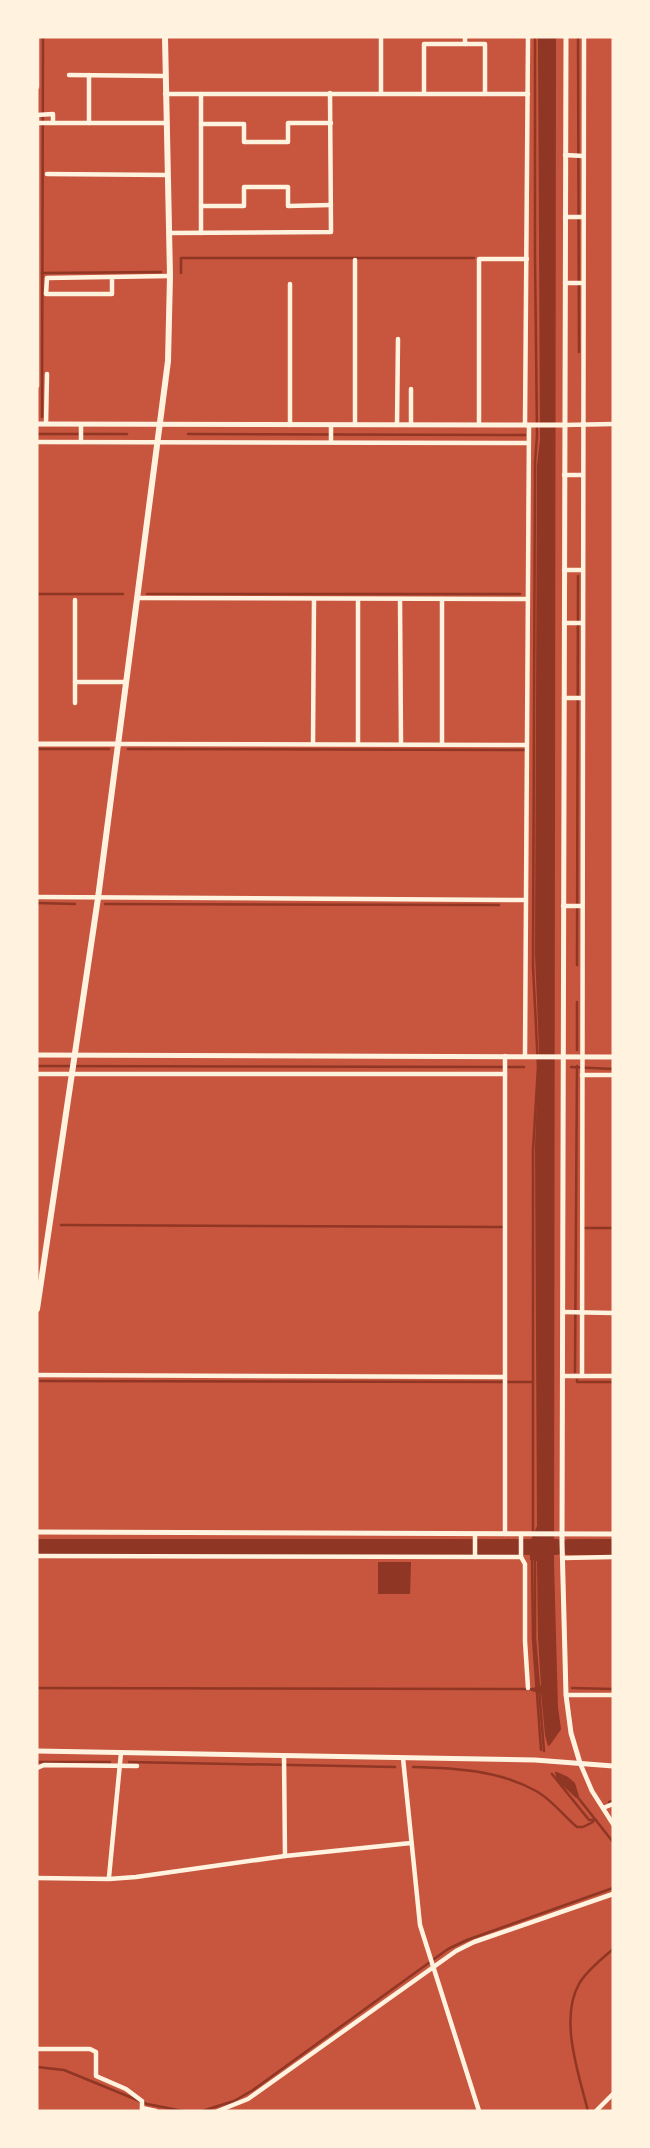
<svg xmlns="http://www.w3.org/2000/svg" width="650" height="2148" viewBox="0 0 650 2148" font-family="Cabin,sans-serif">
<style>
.water{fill:#8f3625}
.pier{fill:#c8553d}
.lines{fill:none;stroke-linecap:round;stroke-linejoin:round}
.stream{stroke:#8f3625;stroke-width:2.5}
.river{stroke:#8f3625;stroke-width:16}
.minor{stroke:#fff3e0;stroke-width:4.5}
.tertiary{stroke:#fff3e0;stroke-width:5}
.secondary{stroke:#fff3e0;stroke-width:6}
</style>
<rect width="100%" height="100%" fill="#c8553d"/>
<g class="water">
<polygon points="538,37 556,37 554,1563 558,1708 568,1777 575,1783 579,1796 576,1798 557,1780 545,1735 541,1693 531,1691 531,1689 541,1685 538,1638 537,1561 530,1560 530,1542 537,1526 535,1146 539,1049 535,954 537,466 540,439"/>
<polygon points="378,1562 411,1562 410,1594 378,1594"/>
</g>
<polygon class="pier" points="562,1728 572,1776 575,1780 557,1772 539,1770 539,1750 550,1745"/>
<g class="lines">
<g class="stream">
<polyline points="578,37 579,352"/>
<polyline points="42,273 161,272"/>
<polyline points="181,273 181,258 474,258"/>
<polyline points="42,417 43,37"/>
<polyline points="37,434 127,434"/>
<polyline points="188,434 525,435"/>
<polyline points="37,594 123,594"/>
<polyline points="147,594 520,594"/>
<polyline points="37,749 109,749"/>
<polyline points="128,749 524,750"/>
<polyline points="37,903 75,904"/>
<polyline points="105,904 499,905"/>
<polyline points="577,965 578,576"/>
<polyline points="577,1050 577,1002"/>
<polyline points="37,1066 524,1067"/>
<polyline points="571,1067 613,1069"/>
<polyline points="61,1225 502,1227"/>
<polyline points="582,1228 613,1228"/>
<polyline points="575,1372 577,1066"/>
<polyline points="577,1380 577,1382 613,1382"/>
<polyline points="40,1381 533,1382"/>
<polyline points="533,1534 533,1150 538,1067 533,966 535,462 537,436 535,257 535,37"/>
<polyline points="532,1558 533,1638 541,1750"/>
<polyline points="535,1559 535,1638 544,1751"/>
<polyline points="37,1688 534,1689"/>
<polyline points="572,1688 613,1689"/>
<polyline points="37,1762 110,1762"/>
<polyline points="129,1762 395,1767"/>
<path d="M413 1767C454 1768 499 1770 536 1791 551 1799 564 1816 577 1827H583L593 1822"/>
<polyline points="552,1774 589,1820 596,1820"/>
<polyline points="576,1795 613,1842"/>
<polyline points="609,1802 613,1801"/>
<polyline points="37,2067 64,2070 147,2104 183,2111"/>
<polyline points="202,2111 234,2101 253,2090 448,1949 467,1940 613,1888"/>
<path d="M588 2111C579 2075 559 2019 579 1984 586 1971 602 1959 613 1949"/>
</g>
<g class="river">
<polyline points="37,1547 556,1547"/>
<polyline points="569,1547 613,1547"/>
</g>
<g class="minor">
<polyline points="465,44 465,37"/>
<polyline points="69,75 165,76"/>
<polyline points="37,87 37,37"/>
<polyline points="381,93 381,37"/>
<polyline points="424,93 424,44 485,44 485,94"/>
<polyline points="165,94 528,94"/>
<polyline points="201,94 201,233"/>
<polyline points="37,115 53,114 53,122"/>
<polyline points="37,117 37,386"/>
<polyline points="37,123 166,123"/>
<polyline points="89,123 89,75"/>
<polyline points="201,124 244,124 244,142 288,142 288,123 331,123"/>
<polyline points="565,155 583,156"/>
<polyline points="47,174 167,175"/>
<polyline points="201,206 244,206 244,187 288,187 288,206 331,205"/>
<polyline points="565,217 583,217"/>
<polyline points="169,233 331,232 330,93"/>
<polyline points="112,278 112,294 46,294 47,278 170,276"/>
<polyline points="565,283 582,283"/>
<polyline points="411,389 411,425"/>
<polyline points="46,424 47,374"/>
<polyline points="290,425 290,284"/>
<polyline points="355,425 355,260"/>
<polyline points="397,425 398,339"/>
<polyline points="479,425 479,259 527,259"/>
<polyline points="525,425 528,37"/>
<polyline points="564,425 613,424"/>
<polyline points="37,442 527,443"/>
<polyline points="81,442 81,425"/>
<polyline points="331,442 331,425"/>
<polyline points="564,475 582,475"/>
<polyline points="564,570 582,570"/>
<polyline points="137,598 526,599"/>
<polyline points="358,599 358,744"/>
<polyline points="400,599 401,744"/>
<polyline points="442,599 442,744"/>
<polyline points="564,623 582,623"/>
<polyline points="75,682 125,682"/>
<polyline points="564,698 582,698"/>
<polyline points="75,703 75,600"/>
<polyline points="119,744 526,745"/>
<polyline points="313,744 314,599"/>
<polyline points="37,897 525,900"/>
<polyline points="563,906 581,906"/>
<polyline points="525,1056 529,425"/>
<polyline points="37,1074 505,1074"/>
<polyline points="582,1075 613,1075"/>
<polyline points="563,1312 613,1313"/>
<polyline points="37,1375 504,1377"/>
<polyline points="563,1376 613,1376"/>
<polyline points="582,1376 584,37"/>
<polyline points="505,1534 505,1056"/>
<polyline points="521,1534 521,1557 525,1564 525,1641 528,1688"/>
<polyline points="37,1556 521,1557"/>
<polyline points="475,1557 475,1534"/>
<polyline points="563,1558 613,1557"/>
<polyline points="566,1695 613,1695"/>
<polyline points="284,1756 285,1856"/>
<polyline points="403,1758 420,1925 479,2111"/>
<polyline points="580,1763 592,1791 613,1824"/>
<polyline points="37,1768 44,1765 137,1766"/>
<polyline points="603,1808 613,1804"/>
<polyline points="109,1877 121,1753"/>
<polyline points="37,1878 109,1879 136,1877 285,1856 411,1843"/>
<polyline points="37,2049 90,2049 96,2052 96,2076 126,2089 142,2101 142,2111"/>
<polyline points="142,2108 156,2111"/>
<polyline points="218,2111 248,2099 456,1951 474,1942 613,1894"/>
<polyline points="596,2111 613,2094"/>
</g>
<g class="tertiary">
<polyline points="566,37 562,1542 566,1695 571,1733 580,1763"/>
<polyline points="37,424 564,425"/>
<polyline points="37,744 119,744"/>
<polyline points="37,1055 613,1057"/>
<polyline points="37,1532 613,1534"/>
<polyline points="37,1751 535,1760 613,1766"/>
</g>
<polyline class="secondary" points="37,1309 98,898 168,361 170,276 165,37"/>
</g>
<rect width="650" height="2148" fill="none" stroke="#fff3e0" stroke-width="77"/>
</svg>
